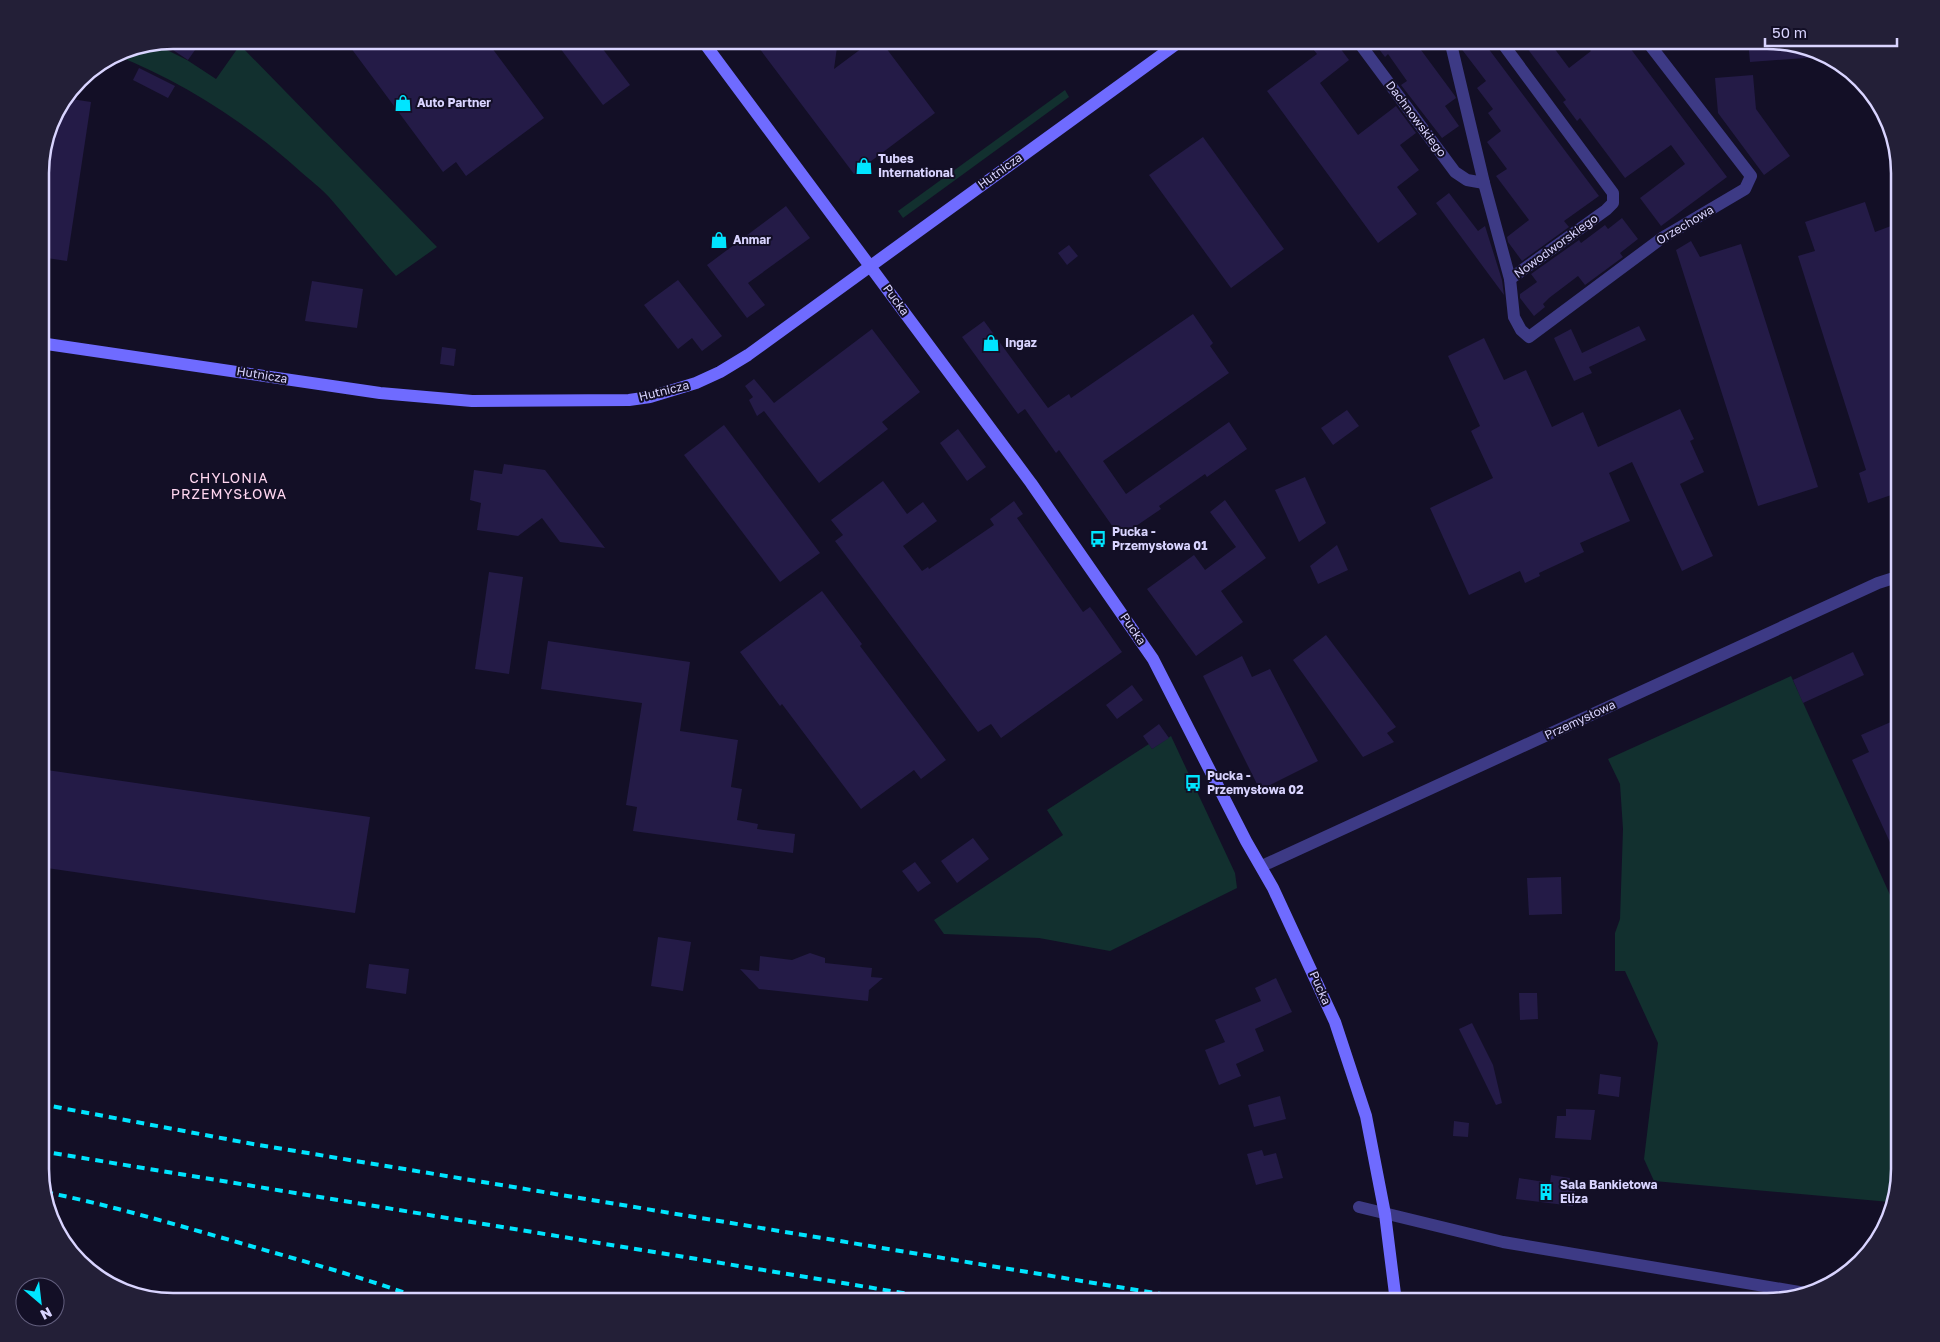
<svg xmlns="http://www.w3.org/2000/svg" width="1940" height="1342" viewBox="0 0 1940 1342" font-family="'Golos Text',sans-serif">
<style>
.green{fill:#12302f}
.building{fill:#241b47}
.lines{fill:none;stroke-linecap:round;stroke-linejoin:round}
.street{stroke:#3d3a85;stroke-width:12}
.secondary{stroke:#6f6bff;stroke-width:12}
.rail{stroke:#00e5ff;stroke-width:4;stroke-dasharray:8 6;stroke-linecap:butt}
.labels{text-anchor:middle;stroke-width:4;stroke-linejoin:round;paint-order:stroke}
.poi-label{font-size:12px;font-weight:bold;fill:#d9d4ff;stroke:#130f26;text-anchor:start}
.street-label{font-size:12px;fill:#d9d4ff;stroke:#130f26}
.neighbourhood-label{font-size:14px;letter-spacing:1px;fill:#ffd6f0;stroke:#130f26}
.rim{fill:none;stroke:#d9d4ff;stroke-width:2.5}
</style>
<rect width="100%" height="100%" fill="#130f26"/>
<g class="green">
<path d="M155 44 187 60 216 79 240 45 437 247 396 276C373 250 352 223 329 197 321 188 310 180 301 172 248 124 182 81 115 55L122 50Z"/>
<polygon points="1065,90 1069,97 903,218 898,211"/>
<polygon points="1791,676 1900,917 1900,1169 1890,1202 1654,1181 1644,1159 1658,1043 1625,971 1615,971 1615,933 1620,919 1623,829 1620,784 1608,759"/>
<polygon points="1171,736 1235,873 1237,888 1110,951 1039,938 944,934 934,920 1063,835 1047,810 1149,744 1152,749"/>
</g>
<g class="building">
<polygon points="173,40 202,40 188,60 161,42"/>
<polygon points="345,40 486,40 544,118 466,176 456,162 443,172"/>
<polygon points="554,40 596,40 630,85 603,105"/>
<polygon points="753,40 838,40 834,69 873,40 880,40 935,113 854,174"/>
<polygon points="1306,40 1334,40 1349,60 1320,83 1358,135 1396,106 1416,133 1400,145 1419,170 1397,187 1417,214 1378,243 1267,91 1317,54"/>
<polygon points="1372,40 1434,40 1421,50 1455,96 1456,98 1445,106 1459,126 1442,138 1401,85 1407,81 1388,54 1385,57"/>
<polygon points="1468,40 1482,40 1599,196 1564,221 1569,227 1522,261 1508,242 1507,237 1529,220 1496,176 1507,169 1487,142 1501,131 1488,113 1493,109 1477,88 1486,81 1460,47"/>
<polygon points="1521,40 1548,40 1569,68 1591,51 1583,40 1624,40 1727,177 1661,226 1640,198 1685,164 1671,145 1625,178 1580,118 1577,121 1563,102 1566,100"/>
<polygon points="1748,40 1767,40 1820,57 1750,62"/>
<polygon points="139,68 175,86 168,98 133,80"/>
<polygon points="1753,75 1756,109 1790,156 1764,175 1718,113 1715,78"/>
<polygon points="65,98 91,102 67,261 40,257 40,165 54,115"/>
<polygon points="1203,137 1284,249 1231,288 1149,175"/>
<polygon points="1449,193 1478,231 1485,226 1502,280 1504,295 1436,203"/>
<polygon points="1865,202 1875,232 1891,226 1900,254 1900,492 1868,503 1859,473 1866,470 1798,256 1815,251 1805,222"/>
<polygon points="786,206 810,238 748,283 765,305 747,318 707,265"/>
<polygon points="1622,218 1638,239 1620,253 1623,257 1585,285 1578,276 1549,298 1543,304 1545,307 1534,316 1520,298 1520,294 1537,282 1531,274 1579,240 1581,243 1605,225 1608,229"/>
<polygon points="1691,241 1700,257 1741,244 1818,487 1758,506 1676,250"/>
<polygon points="1069,245 1078,256 1067,265 1058,253"/>
<polygon points="678,280 722,336 702,351 692,338 678,349 644,305"/>
<polygon points="312,281 363,289 357,328 305,321"/>
<polygon points="1193,314 1213,343 1210,346 1229,373 1103,461 1126,494 1229,422 1247,449 1207,477 1205,474 1159,506 1161,509 1120,537 1059,450 1056,453 1025,409 1018,414 962,337 984,321 1048,408 1069,394 1071,398"/>
<polygon points="1639,326 1646,340 1589,367 1592,373 1574,381 1554,338 1571,329 1582,353"/>
<polygon points="872,329 920,392 882,422 888,429 819,483 764,411 757,416 749,400 753,397 745,386 754,379 774,403"/>
<polygon points="1484,338 1504,380 1526,370 1552,427 1583,412 1598,447 1680,409 1694,439 1690,441 1704,472 1680,484 1713,556 1682,571 1632,462 1609,473 1630,521 1580,543 1584,552 1539,573 1540,576 1525,583 1520,571 1469,595 1430,508 1493,478 1471,431 1480,426 1448,356"/>
<polygon points="442,347 456,349 454,366 440,364"/>
<polygon points="1347,410 1359,426 1333,445 1321,428"/>
<polygon points="724,425 820,553 780,582 684,455"/>
<polygon points="958,429 986,467 967,481 940,443"/>
<polygon points="504,464 545,470 605,548 560,542 542,518 518,536 477,530 481,503 470,500 474,470 502,474"/>
<polygon points="1305,477 1326,523 1299,542 1275,490"/>
<polygon points="883,481 907,514 923,502 937,521 903,546 922,571 928,567 929,569 994,525 990,519 1014,501 1023,514 1017,518 1083,612 1090,607 1094,612 1122,652 1001,738 991,724 978,732 835,541 843,535 831,520"/>
<polygon points="1225,500 1266,558 1221,591 1243,622 1196,656 1147,589 1194,555 1205,570 1236,547 1210,512"/>
<polygon points="1337,545 1348,570 1318,584 1310,566"/>
<polygon points="489,572 523,577 509,674 475,669"/>
<polygon points="822,591 862,644 860,646 946,760 921,779 914,770 861,809 782,704 780,706 740,652"/>
<polygon points="1326,635 1396,727 1387,733 1394,742 1363,757 1293,660"/>
<polygon points="548,641 690,662 680,731 738,740 731,787 742,789 737,820 758,824 757,829 795,834 793,853 633,831 637,807 626,805 642,703 541,689"/>
<polygon points="1853,652 1864,675 1803,703 1793,680"/>
<polygon points="1242,656 1252,677 1270,669 1318,761 1260,790 1203,676"/>
<polygon points="1132,685 1143,700 1117,719 1106,705"/>
<polygon points="1900,718 1900,864 1852,760 1869,752 1861,735"/>
<polygon points="1159,724 1169,738 1152,749 1143,736"/>
<polygon points="40,769 370,817 355,913 40,867"/>
<polygon points="973,838 989,859 957,883 941,861"/>
<polygon points="915,862 931,883 918,892 902,871"/>
<polygon points="1561,877 1562,914 1529,915 1527,878"/>
<polygon points="658,937 691,942 683,991 651,986"/>
<polygon points="810,953 825,958 825,963 872,968 871,977 883,978 869,990 868,1001 759,989 740,969 759,971 760,956 792,960"/>
<polygon points="369,964 409,969 406,994 366,988"/>
<polygon points="1276,978 1292,1012 1255,1029 1264,1051 1236,1064 1241,1076 1219,1085 1205,1050 1225,1042 1215,1020 1261,1001 1255,988"/>
<polygon points="1519,993 1537,993 1538,1019 1520,1020"/>
<polygon points="1472,1023 1493,1065 1502,1103 1496,1105 1459,1029"/>
<polygon points="1600,1074 1621,1077 1619,1097 1598,1094"/>
<polygon points="1280,1096 1286,1119 1254,1127 1248,1105"/>
<polygon points="1566,1109 1595,1110 1591,1140 1555,1138 1557,1116 1566,1116"/>
<polygon points="1454,1121 1469,1123 1468,1137 1453,1136"/>
<polygon points="1262,1150 1264,1156 1276,1153 1283,1178 1256,1185 1247,1154"/>
<polygon points="1551,1175 1570,1178 1569,1184 1576,1185 1573,1206 1516,1199 1519,1178 1550,1183"/>
</g>
<g class="lines">
<g class="street">
<polyline points="1357,40 1455,172 1467,180 1484,183"/>
<polyline points="1450,40 1484,183 1510,279 1514,317 1521,330 1529,337 1662,238 1745,189 1751,176 1646,40"/>
<polyline points="1500,40 1613,193 1613,203 1606,210 1510,279"/>
<polyline points="1262,866 1878,583 1900,576"/>
<polyline points="1359,1207 1503,1242 1805,1293"/>
</g>
<g class="secondary">
<polyline points="702,40 1031,483 1153,659 1246,841 1273,888 1335,1022 1366,1116 1385,1214 1396,1302"/>
<polyline points="40,343 380,393 472,401 629,400 650,397 696,383 720,372 748,355 1182,40"/>
</g>
<g class="rail">
<polyline points="40,1104 253,1144 1209,1302"/>
<polyline points="40,1151 958,1302"/>
<path d="M45 1192C110 1205 173 1224 237 1242 302 1261 367 1278 430 1302"/>
</g>
</g>
<defs>
<g id="shop-bare" transform="scale(1.35)"><path d="M-5-2.5h2.3a2.7 3.5 0 0 1 5.4 0H5L5.5 6h-11ZM-1.5-2.5h3a1.5 2.3 0 0 0-3 0Z" fill="#00e5ff" stroke="#130f26" stroke-width="2.5" paint-order="stroke"/></g>
<g id="bus-bare" transform="scale(1.35)"><path d="M-5-6H5V4H4V6H2V4H-2V6H-4V4H-5ZM-3.5-4V0h7V-4ZM-3.5 1.2v1.5H-2V1.2ZM2 1.2v1.5H3.5V1.2Z" fill="#00e5ff" stroke="#130f26" stroke-width="2.5" paint-order="stroke"/></g>
<g id="building-bare" transform="scale(1.35)"><path d="M-4-6H4V6H1V3H-1V6H-4ZM-2.5-4.3h1.7v1.8h-1.7ZM.8-4.3h1.7v1.8H.8ZM-2.5-1h1.7V.8h-1.7ZM.8-1h1.7V.8H.8Z" fill="#00e5ff" stroke="#130f26" stroke-width="2.5" paint-order="stroke"/></g>
</defs>
<g fill-rule="evenodd">
<use href="#shop-bare" x="403" y="103"/>
<use href="#shop-bare" x="864" y="166"/>
<use href="#shop-bare" x="719" y="240"/>
<use href="#shop-bare" x="991" y="343"/>
<use href="#bus-bare" x="1098" y="539"/>
<use href="#bus-bare" x="1193" y="783"/>
<use href="#building-bare" x="1546" y="1192"/>
</g>
<g class="labels">
<g class="poi-label">
<text x="417" y="107">Auto Partner</text>
<text x="878" y="163">Tubes<tspan x="878" dy="14">International</tspan></text>
<text x="733" y="244">Anmar</text>
<text x="1005" y="347">Ingaz</text>
<text x="1112" y="536">Pucka -<tspan x="1112" dy="14">Przemysłowa 01</tspan></text>
<text x="1207" y="780">Pucka -<tspan x="1207" dy="14">Przemysłowa 02</tspan></text>
<text x="1560" y="1189">Sala Bankietowa<tspan x="1560" dy="14">Eliza</tspan></text>
</g>
<g class="street-label">
<text transform="translate(1416 119) rotate(53)" y="4">Dachnowskiego</text>
<text transform="translate(1000 171) rotate(-36)" y="4">Hutnicza</text>
<text transform="translate(1685 225) rotate(-31)" y="4">Orzechowa</text>
<text transform="translate(1556 246) rotate(-36)" y="4">Nowodworskiego</text>
<text transform="translate(896 300) rotate(54)" y="4">Pucka</text>
<text transform="translate(262 375) rotate(9)" y="4">Hutnicza</text>
<text transform="translate(664 391) rotate(-14)" y="4">Hutnicza</text>
<text transform="translate(1133 629) rotate(56)" y="4">Pucka</text>
<text transform="translate(1580 720) rotate(-25)" y="4">Przemysłowa</text>
<text transform="translate(1320 988) rotate(66)" y="4">Pucka</text>
</g>
<g class="neighbourhood-label">
<text x="229" y="483">CHYLONIA<tspan x="229" dy="16">PRZEMYSŁOWA</tspan></text>
</g>
</g>
<path d="M0 0H1940V1342H0ZM173 49H1767A124 124 0 0 1 1891 173V1169A124 124 0 0 1 1767 1293H173A124 124 0 0 1 49 1169V173A124 124 0 0 1 173 49Z" fill="#231f37" fill-rule="evenodd"/>
<path class="rim" d="M173 49H1767A124 124 0 0 1 1891 173V1169A124 124 0 0 1 1767 1293H173A124 124 0 0 1 49 1169V173A124 124 0 0 1 173 49Z"/>
<g transform="translate(40 1302) rotate(152)"><circle r="24" fill="#130f26" stroke="#625e7d"/>
<path d="M0-4L9 19L0 12L-9 19Z" fill="#00e5ff"/>
<text y="-8" font-size="14" font-weight="bold" text-anchor="middle" fill="#d9d4ff">N</text>
</g>
<path d="M1765 38v8h132v-8" fill="none" stroke="#d9d4ff" stroke-width="2.5"/>
<text x="1772" y="38" font-size="15" fill="#d9d4ff" stroke="#130f26" stroke-width="4" paint-order="stroke">50 m</text>
</svg>
